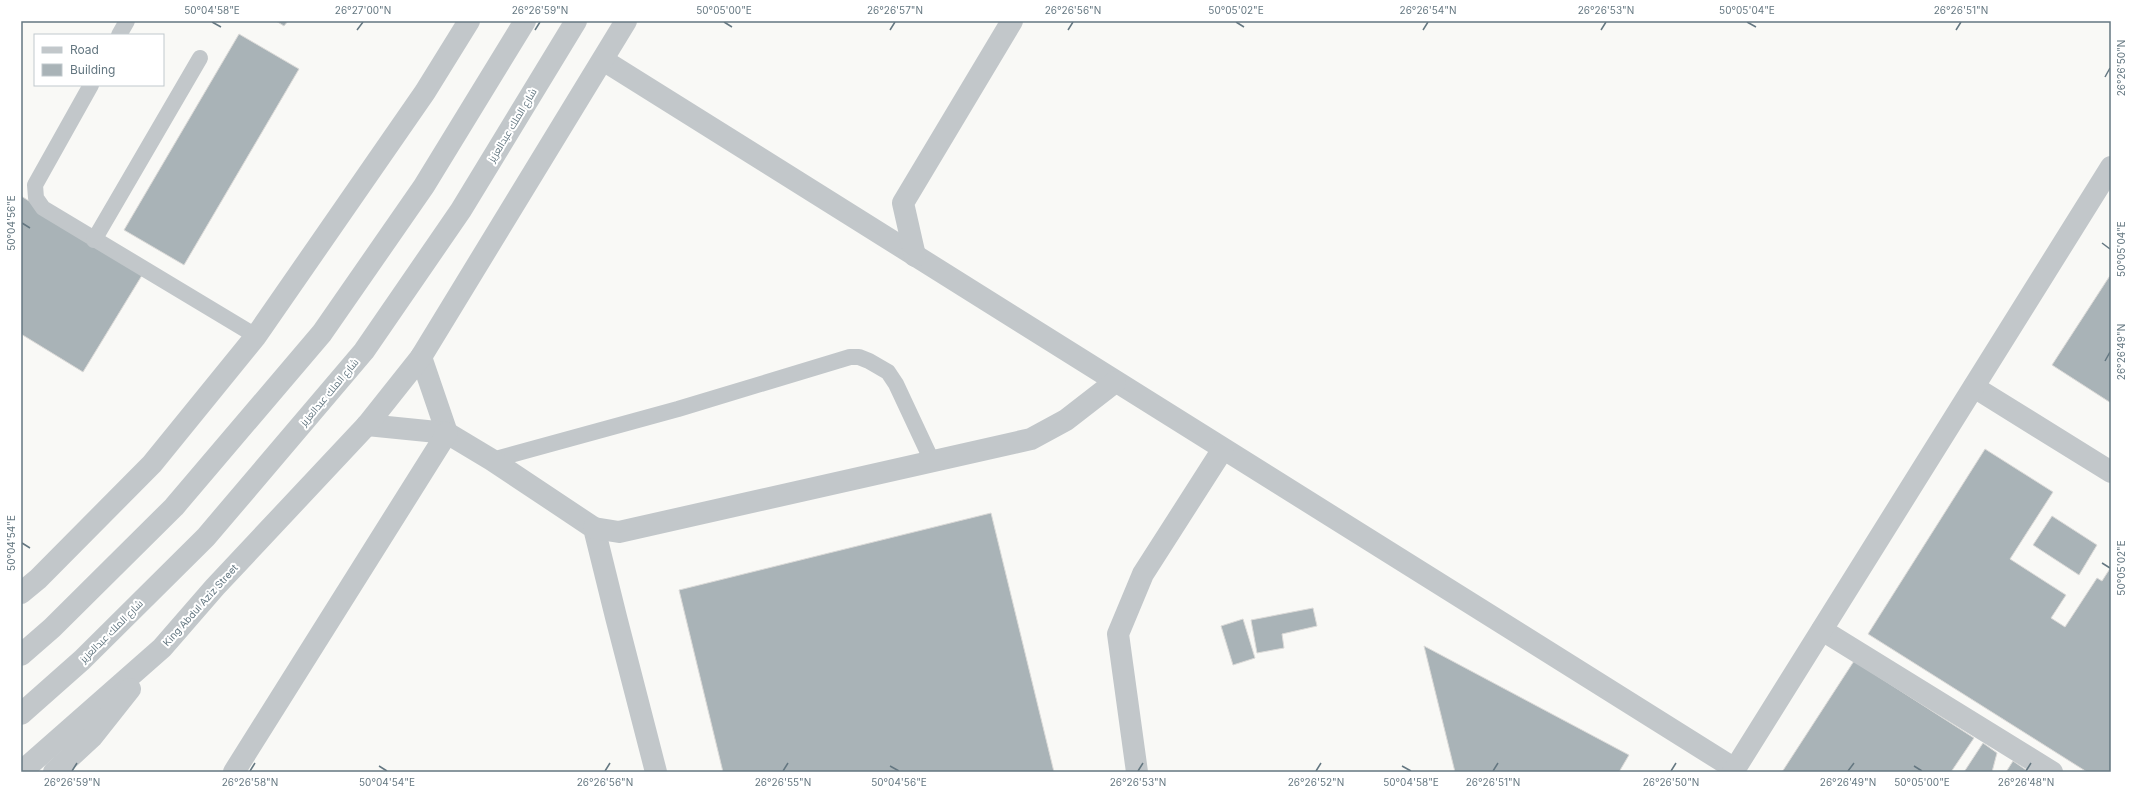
<svg xmlns="http://www.w3.org/2000/svg" width="2132" height="793" viewBox="0 0 2132 793" font-family="Inter,Cairo,sans-serif">
<style>
.building{fill:#a9b3b7;stroke:#dbdad8}
.lines{fill:none;stroke-linecap:round;stroke-linejoin:round}
.service{stroke:#c2c7ca;stroke-width:16}
.minor{stroke:#c2c7ca;stroke-width:22}
.tertiary{stroke:#c2c7ca;stroke-width:22}
.ticks{fill:none;stroke:#647781;stroke-width:1.5}
.labels{text-anchor:middle;stroke-width:4;stroke-linejoin:round;paint-order:stroke}
.street-label{font-size:10px;fill:#647781;stroke:#fff}
.neatline{fill:none;stroke:#647781;stroke-width:1.5}
.ticks-label{font-size:10px;text-anchor:middle;fill:#647781}
</style>
<rect width="100%" height="100%" fill="#f9f9f6"/>
<g class="building">
<polygon points="276,21 288,21 284,26"/>
<polygon points="239,34 299,69 184,265 124,230"/>
<polygon points="21,196 144,272 83,372 21,334"/>
<polygon points="2111,274 2111,403 2052,365"/>
<polygon points="1985,449 2053,492 2010,559 2066,595 2051,618 2065,627 2097,578 2102,581 2111,567 2111,772 2087,772 1868,634"/>
<polygon points="991,513 1054,772 723,772 679,590"/>
<polygon points="2052,516 2097,545 2079,575 2033,545"/>
<polygon points="1313,608 1317,626 1282,634 1284,648 1257,653 1251,620"/>
<polygon points="1243,619 1255,658 1233,665 1221,626"/>
<polygon points="1424,646 1629,755 1619,772 1455,772"/>
<polygon points="1854,661 1974,738 1951,772 1782,772"/>
<polygon points="1983,743 1997,753 1992,772 1964,772"/>
<polygon points="2013,761 2029,772 2006,772"/>
</g>
<g class="lines">
<g class="service">
<polyline points="119,35 127,21"/>
<polyline points="91,85 35,185 36,198 43,208 256,336"/>
<polyline points="94,240 200,58"/>
<polyline points="492,460 678,409 850,357 859,357 869,361 888,372 896,384 932,461"/>
</g>
<g class="minor">
<polyline points="603,60 1735,769"/>
<polyline points="915,256 903,203 1012,21"/>
<polyline points="421,357 447,433"/>
<polyline points="1974,387 2111,472"/>
<polyline points="367,425 447,433 492,460 594,528 616,617 656,772"/>
<polyline points="594,528 619,532 1031,439 1066,420 1115,382"/>
<polyline points="1822,630 2052,772"/>
<polyline points="234,772 447,433"/>
<polyline points="1137,772 1118,634 1143,574 1223,449"/>
<polyline points="1733,772 2111,167"/>
</g>
<g class="tertiary">
<polyline points="21,593 38,579 152,464 256,336 425,92 469,21"/>
<polyline points="21,655 52,628 174,507 322,333 424,186 525,21"/>
<polyline points="21,714 82,660 206,537 364,351 461,210 576,21"/>
<polyline points="21,772 162,648 215,587 367,425 421,357 626,21"/>
<polyline points="54,772 92,737 130,689"/>
</g>
</g>
<path class="ticks" d="M212 22 221 27M724 22 732 27M1236 22 1244 27M1747 22 1756 27M357 30 363 22M535 30 540 22M890 30 895 22M1068 30 1073 22M1423 30 1428 22M1601 30 1606 22M1956 30 1961 22M2105 77 2110 68M22 223 30 228M2102 243 2110 249M2105 361 2110 352M22 543 30 548M2102 563 2110 568M379 766 387 771M890 766 899 771M1402 766 1411 771M1914 766 1922 771M72 771 77 763M250 771 255 763M605 771 610 763M783 771 788 763M1138 771 1143 763M1316 771 1321 763M1493 771 1498 763M1671 771 1676 763M1848 771 1854 763M2026 771 2031 763"/>
<g class="labels">
<g class="street-label">
<text transform="translate(512 125) rotate(-59)" y="4">شارع الملك عبدالعزيز</text>
<text transform="translate(329 392) rotate(-50)" y="4">شارع الملك عبدالعزيز</text>
<text transform="translate(200 605) rotate(-48)" y="4">King Abdul Aziz Street</text>
<text transform="translate(111 631) rotate(-45)" y="4">شارع الملك عبدالعزيز</text>
</g>
</g>
<rect width="2132" height="793" fill="none" stroke="#ffffff" stroke-width="44"/>
<rect x="34" y="34" width="130" height="52" fill="#ffffff" stroke="#c1c9cd"/>
<rect x="42" y="47" width="20" height="6" fill="#c2c7ca" stroke="#c1c9cd"/>
<text x="70" y="54" font-size="12" fill="#647781">Road</text>
<rect x="42" y="64" width="20" height="12" fill="#a9b3b7" stroke="#c1c9cd"/>
<text x="70" y="74" font-size="12" fill="#647781">Building</text>
<rect x="22" y="22" width="2088" height="749" class="neatline"/>
<g class="ticks-label">
<text x="212" y="14">50°04'58"E</text>
<text x="363" y="14">26°27'00"N</text>
<text x="540" y="14">26°26'59"N</text>
<text x="724" y="14">50°05'00"E</text>
<text x="895" y="14">26°26'57"N</text>
<text x="1073" y="14">26°26'56"N</text>
<text x="1236" y="14">50°05'02"E</text>
<text x="1428" y="14">26°26'54"N</text>
<text x="1606" y="14">26°26'53"N</text>
<text x="1747" y="14">50°05'04"E</text>
<text x="1961" y="14">26°26'51"N</text>
<text transform="translate(2121 68) rotate(-90)" y="4">26°26'50"N</text>
<text transform="translate(11 223) rotate(-90)" y="4">50°04'56"E</text>
<text transform="translate(2121 249) rotate(-90)" y="4">50°05'04"E</text>
<text transform="translate(2121 352) rotate(-90)" y="4">26°26'49"N</text>
<text transform="translate(11 543) rotate(-90)" y="4">50°04'54"E</text>
<text transform="translate(2121 568) rotate(-90)" y="4">50°05'02"E</text>
<text x="72" y="786">26°26'59"N</text>
<text x="250" y="786">26°26'58"N</text>
<text x="387" y="786">50°04'54"E</text>
<text x="605" y="786">26°26'56"N</text>
<text x="783" y="786">26°26'55"N</text>
<text x="899" y="786">50°04'56"E</text>
<text x="1138" y="786">26°26'53"N</text>
<text x="1316" y="786">26°26'52"N</text>
<text x="1411" y="786">50°04'58"E</text>
<text x="1493" y="786">26°26'51"N</text>
<text x="1671" y="786">26°26'50"N</text>
<text x="1848" y="786">26°26'49"N</text>
<text x="1922" y="786">50°05'00"E</text>
<text x="2026" y="786">26°26'48"N</text>
</g>
</svg>
